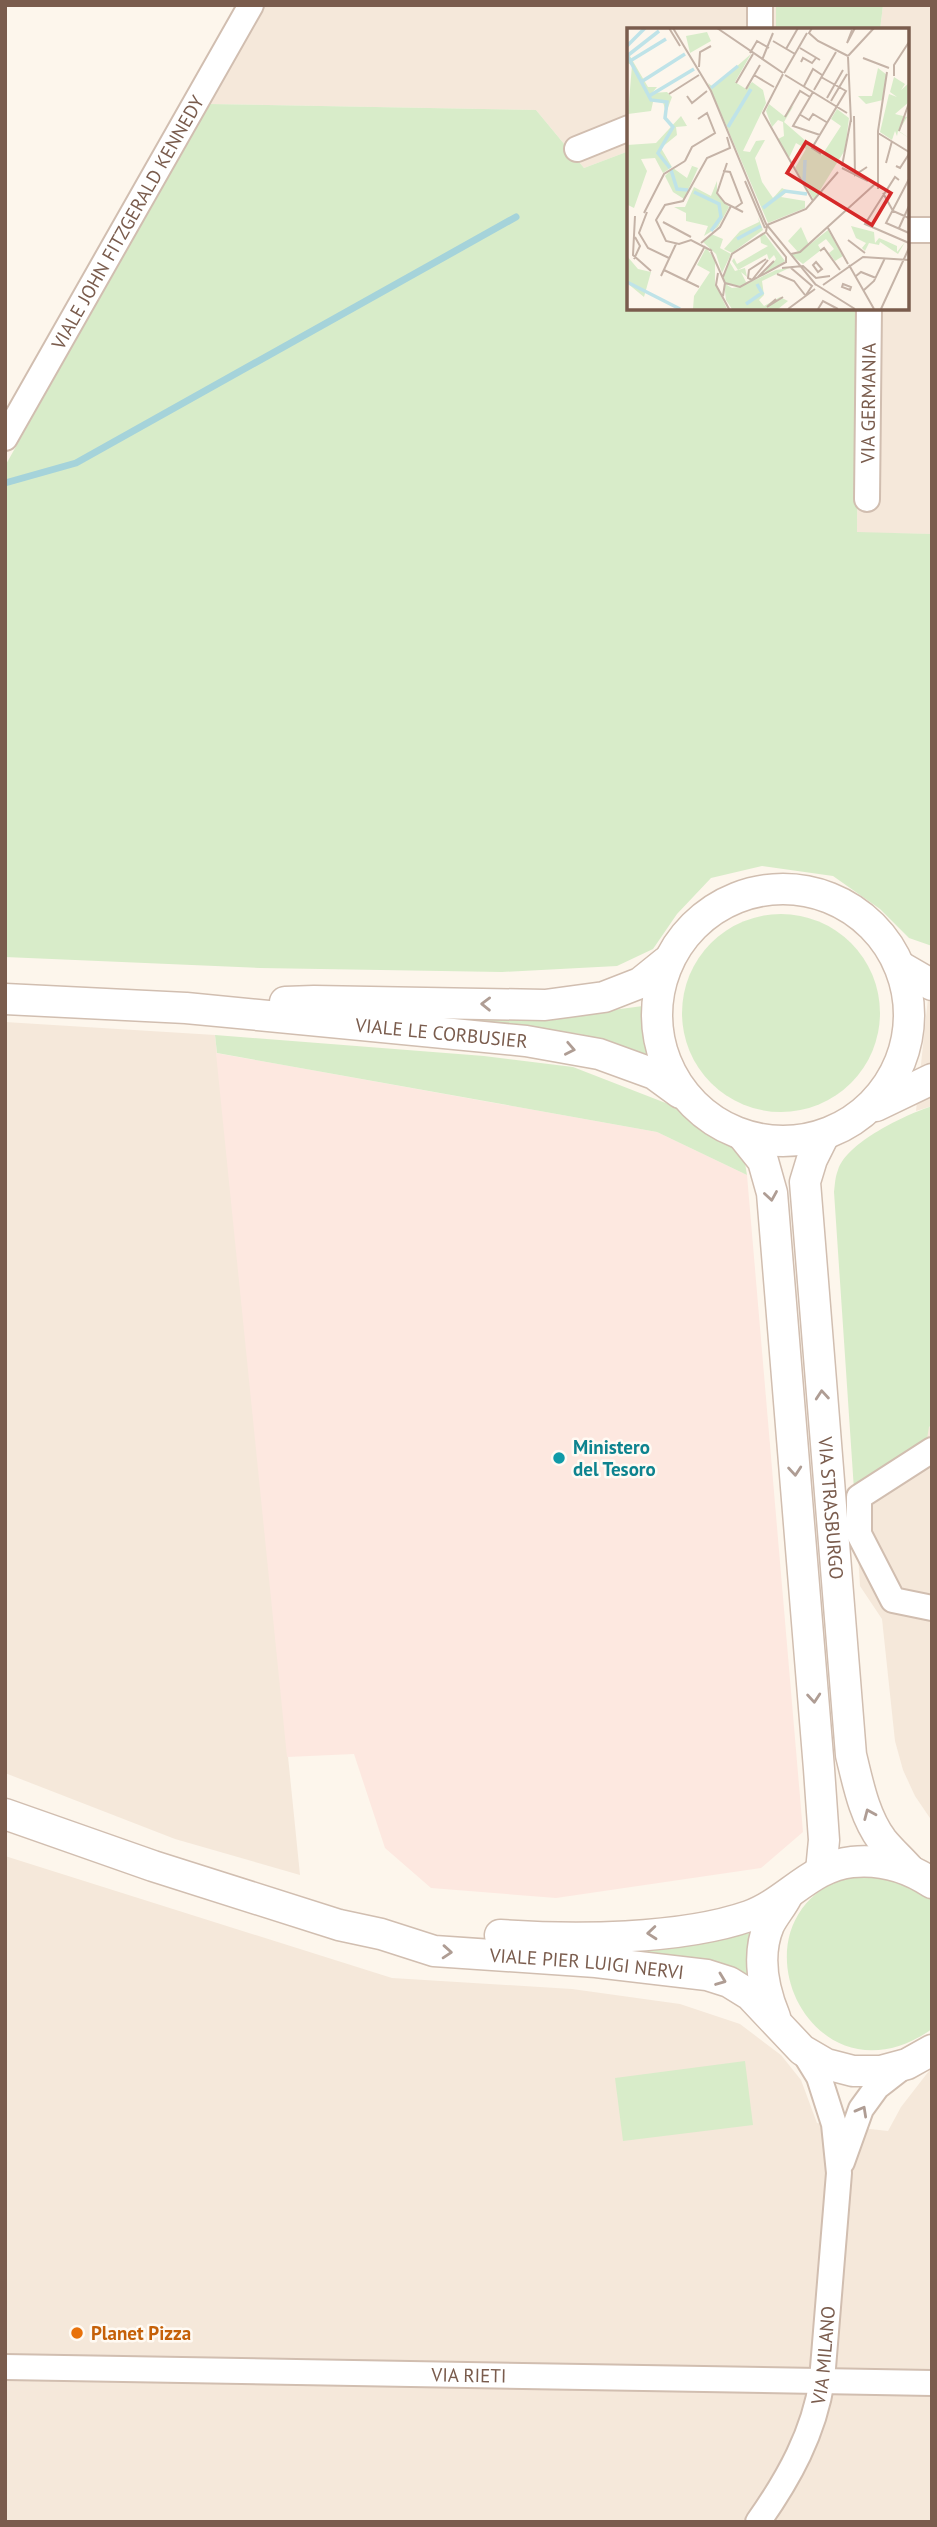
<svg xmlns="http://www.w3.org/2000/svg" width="937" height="2527" viewBox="0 0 937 2527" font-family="'PT Sans',sans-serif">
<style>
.residential{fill:#f5e8da}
.commercial{fill:#fde8e0}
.green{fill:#d8ecc9}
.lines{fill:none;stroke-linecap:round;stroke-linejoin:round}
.stream{stroke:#a5d3da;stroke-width:7}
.minor-casing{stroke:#d1beb0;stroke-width:28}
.tertiary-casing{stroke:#d1beb0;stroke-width:33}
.minor{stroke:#fff;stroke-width:24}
.tertiary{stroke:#fff;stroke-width:30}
.oneway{stroke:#af9d94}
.culture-dot{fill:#0f9aa8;stroke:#fffaf3;stroke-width:2.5}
.food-dot{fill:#e8710a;stroke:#fffaf3;stroke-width:2.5}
.labels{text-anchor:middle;stroke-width:5;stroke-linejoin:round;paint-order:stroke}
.street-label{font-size:19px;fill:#7a5c4d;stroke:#fffaf3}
.culture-label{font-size:19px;font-weight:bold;fill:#0d838f;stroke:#fffaf3;text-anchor:start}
.food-label{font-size:19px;font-weight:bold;fill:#c56008;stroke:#fffaf3;text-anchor:start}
.inset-river{fill:none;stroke:#bfe3e8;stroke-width:3.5}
.inset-road{fill:none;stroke:#c5b3a7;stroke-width:2}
.view{fill:#d62828;fill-opacity:0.15;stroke:#d62828;stroke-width:3.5}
.inset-edge{fill:none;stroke:#7a5c4d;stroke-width:3.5}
</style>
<rect width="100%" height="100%" fill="#fdf6ec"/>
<g class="residential">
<polygon points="265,5 776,5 776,30 629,30 629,151 584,168 536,110 209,104"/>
<polygon points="883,5 932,5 932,534 857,533 859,308 907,308 907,30 880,30"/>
<polygon points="932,961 932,1106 916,1111"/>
<polygon points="5,1022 215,1035 300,1875 175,1839 5,1773"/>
<polygon points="932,1425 932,1821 915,1796 903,1770 895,1741 882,1619 860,1586 854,1490"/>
<polygon points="5,1856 392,1978 572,1989 680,2004 740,2024 781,2055 801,2080 817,2123 888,2131 901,2107 932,2067 932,2522 5,2522"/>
</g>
<polygon class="commercial" points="216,1053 657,1132 747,1175 803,1832 761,1868 556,1898 431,1888 385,1848 354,1754 287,1757"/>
<g class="green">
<polygon points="776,5 883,5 880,30 776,30"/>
<polygon points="209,104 536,110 584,168 629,151 629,308 859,308 857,532 932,534 932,946 909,938 880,909 833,876 762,866 711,878 677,914 653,949 617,966 502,972 260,968 5,957 5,466"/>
<circle cx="781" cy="1013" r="99"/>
<polygon points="643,1006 656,1058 580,1034 471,1021 329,1012 597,1012"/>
<polygon points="215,1035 484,1056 573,1067 694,1114 731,1138 743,1151 747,1175 657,1132 217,1053"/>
<path d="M932 1106V1425L929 1427 926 1444 854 1490 834 1192C835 1185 835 1177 838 1170 847 1142 905 1115 932 1106Z"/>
<path d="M884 1872 932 1893V2029C810 2115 720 1916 852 1875 862 1872 874 1873 884 1872Z"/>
<polygon points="761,1932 757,1979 599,1948"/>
<polygon points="745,2061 753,2125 623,2141 615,2078"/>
</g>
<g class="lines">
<polyline class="stream" points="5,483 76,463 516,217"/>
<g class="minor-casing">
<g id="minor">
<polyline points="760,5 760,30"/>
<polyline points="577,149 629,128"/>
<polyline points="907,230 932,230"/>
<path id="s1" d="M5 438 251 5"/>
<path id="s2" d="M867 499 869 308"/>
<polyline points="932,1450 859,1497 859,1534 893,1600 932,1608"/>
<polyline points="842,2162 861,2109 877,2087 904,2066"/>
<path id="s3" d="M5 2367 932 2383"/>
<path id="s4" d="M758 2522C789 2478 814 2433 822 2380L839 2173 834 2124 819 2077 803 2051"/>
</g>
</g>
<g class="tertiary-casing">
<g id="tertiary">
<circle cx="783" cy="1015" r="126"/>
<polyline points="901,967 932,985"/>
<path id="s5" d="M5 999 186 1008 526 1041 599 1054 654 1074 680 1093"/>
<polyline points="285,1002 314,1001 545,1005 604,997 640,983 666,962"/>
<polyline points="876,1106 932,1079"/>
<path id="s6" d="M824 1135 812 1159 805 1182 851 1755C858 1783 864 1816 882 1840 890 1850 900 1859 909 1869"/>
<polyline points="743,1136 763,1161 772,1193 819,1769 824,1840 821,1871"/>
<path id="s7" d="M5 1814 153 1866 339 1925 381 1934 434 1951 596 1962 707 1975 729 1982 750 1995 802 2050 826 2064 853 2071H881L907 2064 932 2050"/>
<path d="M500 1935C573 1940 680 1940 749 1916 786 1903 811 1866 852 1862 881 1859 908 1867 932 1883"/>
<path d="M775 2017C763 1988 756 1956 769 1925 774 1915 782 1906 787 1896"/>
</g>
</g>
<use href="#minor" class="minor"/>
<use href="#tertiary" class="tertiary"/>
</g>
<defs><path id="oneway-chevron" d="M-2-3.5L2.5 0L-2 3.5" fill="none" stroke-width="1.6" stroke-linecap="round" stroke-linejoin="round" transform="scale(1.75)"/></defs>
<g class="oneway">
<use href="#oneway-chevron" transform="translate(486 1004) rotate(-179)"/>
<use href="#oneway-chevron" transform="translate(570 1049) rotate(11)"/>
<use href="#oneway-chevron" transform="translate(771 1196) rotate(81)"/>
<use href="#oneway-chevron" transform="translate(822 1395) rotate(-95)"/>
<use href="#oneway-chevron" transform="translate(795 1471) rotate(85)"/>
<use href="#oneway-chevron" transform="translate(814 1698) rotate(85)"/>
<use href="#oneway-chevron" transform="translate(869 1814) rotate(-113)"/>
<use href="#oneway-chevron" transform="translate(652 1933) rotate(175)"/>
<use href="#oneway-chevron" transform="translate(447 1952) rotate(4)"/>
<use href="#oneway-chevron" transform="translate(721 1980) rotate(21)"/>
<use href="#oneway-chevron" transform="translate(862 2111) rotate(-61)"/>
</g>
<circle class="culture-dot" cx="559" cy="1458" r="7"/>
<circle class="food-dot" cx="77" cy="2333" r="7"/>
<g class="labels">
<g class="street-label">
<text dy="7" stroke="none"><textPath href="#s1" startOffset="248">VIALE JOHN FITZGERALD KENNEDY</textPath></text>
<text dy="7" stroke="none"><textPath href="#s2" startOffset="96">VIA GERMANIA</textPath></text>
<text dy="7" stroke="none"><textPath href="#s5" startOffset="438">VIALE LE CORBUSIER</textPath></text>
<text dy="7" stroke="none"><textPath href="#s6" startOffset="378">VIA STRASBURGO</textPath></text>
<text dy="7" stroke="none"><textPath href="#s7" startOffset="604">VIALE PIER LUIGI NERVI</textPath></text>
<text dy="7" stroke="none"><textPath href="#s4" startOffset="182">VIA MILANO</textPath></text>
<text dy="7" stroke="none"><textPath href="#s3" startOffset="464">VIA RIETI</textPath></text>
</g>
<g class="culture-label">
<text x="573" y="1454">Ministero<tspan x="573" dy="22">del Tesoro</tspan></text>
</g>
<g class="food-label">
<text x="91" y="2340">Planet Pizza</text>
</g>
</g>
<g transform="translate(627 28)">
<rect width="282" height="282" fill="#fdf6ec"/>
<path d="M80 4 84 13 63 25 59 8ZM0 23 21 59H30L25 65 40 64 45 69 39 85 36 74H26L24 83 1 86 5 37 0 35ZM124 26 108 54 119 61 125 54 136 62 139 75 116 123 123 124 129 113 138 112 128 130 135 154 146 170 155 160 161 163 154 169 178 173V180L141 195 81 55 86 59ZM251 40 260 47 256 72 239 76 231 68H245ZM267 49 278 56 274 62 282 55V74L268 86 280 89 272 103 282 110 271 103 270 108 268 103 265 112 271 116 253 104 262 66 270 69 263 64ZM142 76 157 88 167 77 157 94 195 127 214 98 204 91 210 81 222 90 218 122 187 172 168 140 179 121 169 115 162 130 151 111 157 108 156 94 151 92 145 99 139 83ZM54 88 60 98 49 99 50 107 34 120 45 139 36 145 28 130 14 131 20 143 7 180 1 177 0 117 29 115ZM57 135 71 140 57 171 46 164 38 148 46 140 60 150 65 138ZM90 153V166L102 179 91 199 77 208 81 198 59 193V185L47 179H58L67 159 84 168ZM131 189 136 202 105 225 97 221 113 203 132 194ZM224 198 247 204 248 215 252 210 259 213 270 218V224L278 214 271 226 253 214 252 217 242 215 238 223 235 220 239 215 229 210ZM174 199 182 217 201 202 216 228 208 233 202 225 207 221 199 211 191 217 194 222 176 236 163 226 171 224 161 213ZM137 205 158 233 134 249 149 231 147 227 142 232 140 226 111 242 105 233 107 230 110 236 141 218 134 215 133 207ZM84 206 96 211 93 220 104 226 95 245 89 226 76 214ZM79 220 88 231V255L100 281H66L67 268 83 244 70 237ZM0 228 11 241 24 244 17 269 0 255ZM102 233 108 243 118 240 120 249 114 244 119 254 124 253 114 258 100 257 105 260 113 259 149 242 162 240 135 253 137 267 132 272 137 278 153 269 161 273 151 281H105L99 272 96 247Z" fill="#d8ecc9"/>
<path class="inset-river" d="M0 18 18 0M0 27 24 72 40 74 38 90 46 99 31 125 43 140M0 28 32 3M3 33 39 11M14 54 58 26M84 60 111 38M22 68 67 41M101 99 124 61M44 142 50 161 61 162M177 154 178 132M67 164 92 176 94 189 84 203M136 180 158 163 180 166M110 211 134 198M0 254 53 281M119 276 135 265 130 256"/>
<path class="inset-road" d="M42 0 53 18M46 0 84 63 139 196 189 257M90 0 156 45M185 0 182 5 191 13 221 28M225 2 220 15 228 0M146 13 168 26M173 20 193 32M159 21 171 0M123 25 130 13 142 20M221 28 247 0M221 29 224 94M236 30 262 40M135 32 146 5M174 34 176 30 185 35 189 30M72 39 73 24 84 18M157 45 180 5M156 46 136 85 186 173M127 47 147 59M158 47 220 85M267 48V37L282 14M194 49 219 63 185 120 194 126M109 55 126 26M177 58 186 41 195 47M119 61 133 37M187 62 209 24M186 64 166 98 193 107M42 66 72 47M60 68 65 75 80 63M200 70 216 42M204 73 220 46M172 86 182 92 186 86 201 95M227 88 228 147 240 139M158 89 173 63 183 69M272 103 282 75M251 105 282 124M58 133 65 119 88 105 80 85 71 91M100 135 90 165 98 175 116 184M259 135 265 113M215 138 224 91M269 138 273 140 282 126M215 140 241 153M96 143 103 144 115 175 108 180M282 151 259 195 282 205M272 152 268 149 238 196 282 215M118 153 138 200M251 161V103L260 44M256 165 266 183 282 190M20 184 12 205 21 220 42 230M17 185 37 146 58 133M8 188 6 227 24 243M36 194 64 209M201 200 221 236M272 200 282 178M139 204 140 197 179 181 211 144M139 204 159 229V235M221 212 238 225M74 215 93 199 104 178M83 221 98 255 96 268M85 223 64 212 52 216 39 213 29 192 38 177 56 173 80 130 103 120 100 109M193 223 197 220 213 242M164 226 173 224 248 156M7 231 13 218 8 209M139 231 122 242 121 250 125 252 141 232M189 234 195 241 191 244 186 237ZM222 237 247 281M155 240 176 238 189 250 203 248M164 240 185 258 179 267M37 242 72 259M91 245 89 257 102 281M150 246 167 253 178 267M34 248 49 216M229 248 234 244 249 250M96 249 105 226 139 204M131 249 147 233M59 253 78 218M98 255 113 259 159 234M188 256 228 281M216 256 224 259 223 262 215 259ZM196 257 236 229 282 232M237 262 247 253 258 230M149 271 140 279 156 269M161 281 188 261M191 281 196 273 211 281M254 281 282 220"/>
<path class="view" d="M179 114 264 165 245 197 160 145Z"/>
<rect width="282" height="282" class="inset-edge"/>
</g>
<rect width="937" height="2527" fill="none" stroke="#7a5c4d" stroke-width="14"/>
</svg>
